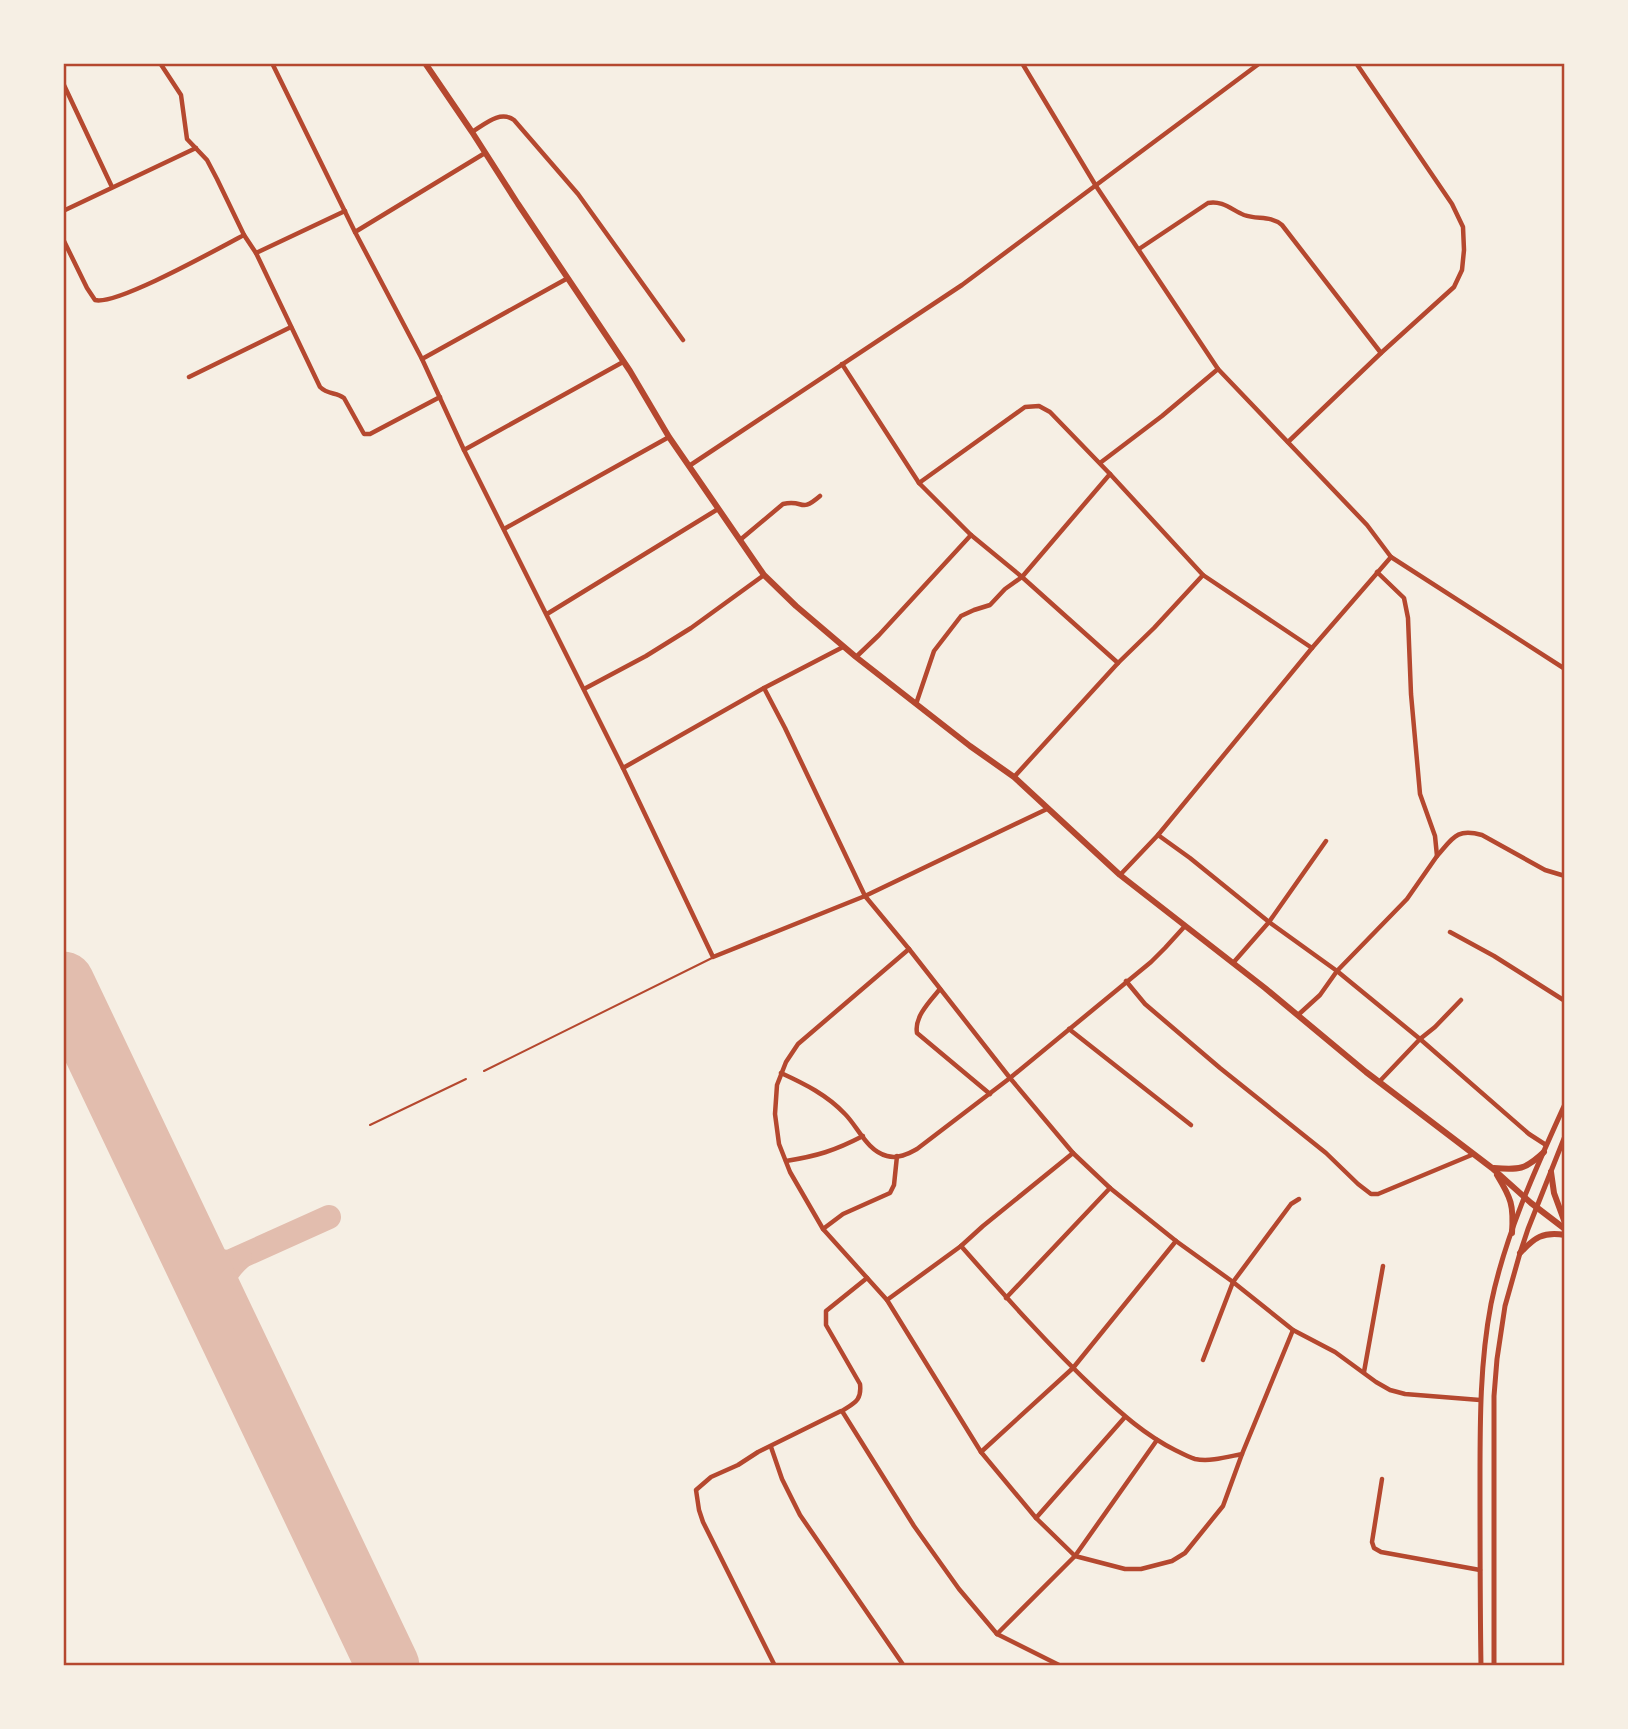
<svg xmlns="http://www.w3.org/2000/svg" width="1628" height="1729" viewBox="0 0 1628 1729" font-family="'Archivo Narrow',sans-serif">
<style>
.lines{fill:none;stroke-linecap:round;stroke-linejoin:round}
.taxiway{stroke:#e2bdae;stroke-width:24}
.runway{stroke:#e2bdae;stroke-width:63}
.service{stroke:#b5482f;stroke-width:2}
.minor{stroke:#b5482f;stroke-width:4.5}
.tertiary{stroke:#b5482f;stroke-width:5}
.secondary{stroke:#b5482f;stroke-width:6}
.neatline{fill:none;stroke:#b5482f;stroke-width:2.5}
</style>
<rect width="100%" height="100%" fill="#f6efe4"/>
<g class="lines">
<g class="taxiway">
<path d="M186 1241C199 1252 211 1261 229 1262L329 1217"/>
<path d="M220 1313C219 1288 221 1275 240 1258"/>
</g>
<polyline class="runway" points="63,983 388,1666"/>
<g class="service">
<polyline points="484,1071 712,958"/>
<polyline points="370,1125 466,1079"/>
</g>
<g class="minor">
<polyline points="160,63 181,95 187,139 207,160 217,179 244,235 256,253 345,211"/>
<polyline points="272,63 355,232 422,359 464,450 623,768 713,957 865,896 1047,809"/>
<polyline points="1022,63 1096,186 1218,369 1367,525 1391,557 1565,669"/>
<polyline points="63,83 112,187"/>
<path d="M472 132C485 124 500 110 514 120L578 194 683 340"/>
<polyline points="63,211 196,148"/>
<polyline points="355,232 485,153"/>
<path d="M63 239 87 288 95 300C116 306 219 248 244 235"/>
<path d="M1139 249 1208 203C1222 200 1232 210 1244 215 1258 220 1270 215 1282 225L1381 353"/>
<path d="M256 253 320 387C328 395 336 392 344 398L364 434H370L440 397"/>
<polyline points="422,359 568,278"/>
<polyline points="842,364 919,483 971,535 1022,577 1118,663"/>
<polyline points="189,377 291,327"/>
<polyline points="1288,442 1381,353 1454,287 1462,270 1464,250 1463,227 1452,204 1356,63"/>
<polyline points="464,450 623,362"/>
<polyline points="1100,463 1162,416 1218,369"/>
<polyline points="689,466 962,285 1260,63"/>
<polyline points="919,483 1025,407 1039,406 1050,412 1110,474 1203,575"/>
<polyline points="504,529 669,437"/>
<path d="M740 540 783 504C805 499 799 514 820 496"/>
<polyline points="547,614 718,509"/>
<polyline points="856,657 879,635 971,535"/>
<path d="M764 688 785 728 865 896 909 949 1010 1078 917 1149C908 1154 898 1159 887 1156 867 1151 858 1127 845 1114 827 1095 805 1084 781 1073"/>
<polyline points="584,689 646,656 691,628 764,575"/>
<polyline points="916,704 934,651 961,616 974,610 990,605 1005,589 1022,577 1110,474"/>
<polyline points="623,768 764,688 843,647"/>
<polyline points="1014,777 1118,663 1154,628 1203,575 1312,648 1391,557"/>
<polyline points="1158,835 1190,858 1269,922 1337,971 1420,1039 1529,1134 1546,1145"/>
<path d="M1437 856C1453 838 1456 828 1482 835L1545 870 1565 876"/>
<polyline points="1120,875 1158,835 1312,648"/>
<polyline points="1185,926 1165,948 1151,962 1010,1078 1073,1153 1110,1188 1176,1241 1233,1282 1293,1330 1335,1352 1376,1382 1390,1390 1405,1394 1480,1400"/>
<polyline points="1450,932 1494,956 1565,1001"/>
<polyline points="909,949 798,1044 786,1062 777,1085 775,1114 779,1144 790,1172 823,1229 887,1300 961,1246 983,1226 1073,1153"/>
<polyline points="1233,963 1269,922 1326,841"/>
<polyline points="1126,981 1145,1004 1220,1068 1326,1153 1358,1184 1371,1194 1378,1194 1474,1154"/>
<path d="M940 989C930 1001 914 1017 917 1033L990 1094"/>
<polyline points="1298,1015 1320,995 1337,971 1407,899 1437,856 1435,836 1420,794 1411,694 1408,618 1404,598 1377,572"/>
<polyline points="1069,1029 1191,1125"/>
<polyline points="1379,1082 1420,1039 1435,1027 1461,1000"/>
<path d="M786 1161C817 1156 834 1151 863 1136"/>
<polyline points="823,1229 843,1214 890,1193 894,1185 897,1156"/>
<path d="M961 1246C1005 1296 1049 1346 1098 1392 1122 1414 1145 1435 1175 1450 1181 1453 1188 1457 1195 1459 1210 1462 1227 1457 1242 1454L1293 1330"/>
<path d="M867 1278 826 1311V1325L860 1384C862 1401 854 1403 842 1411L914 1526 959 1589 997 1634 1075 1556 1157 1440"/>
<polyline points="1006,1298 1110,1188"/>
<polyline points="887,1300 981,1452 1036,1518 1075,1556 1125,1569 1141,1569 1172,1561 1185,1553 1223,1506 1242,1454"/>
<polyline points="1203,1360 1233,1282 1291,1204 1299,1199"/>
<polyline points="1364,1372 1383,1266"/>
<polyline points="771,1447 782,1479 800,1515 904,1666"/>
<polyline points="981,1452 1073,1368 1176,1241"/>
<polyline points="1382,1479 1372,1542 1374,1548 1381,1552 1480,1570"/>
<polyline points="1036,1518 1125,1417"/>
<polyline points="997,1634 1061,1666"/>
<polyline points="775,1666 703,1522 699,1510 696,1490 711,1477 738,1465 758,1452 841,1411"/>
</g>
<g class="tertiary">
<path d="M1481 1666C1480 1604 1480 1542 1480 1479 1480 1420 1480 1362 1491 1304 1505 1235 1536 1168 1565 1104"/>
<polyline points="1494,1666 1494,1396 1497,1359 1505,1306 1520,1253 1528,1229 1565,1136"/>
</g>
<g class="secondary">
<polyline points="425,63 472,132 518,204 630,371 669,437 764,575 796,606 856,657 970,746 1014,777 1120,875 1265,988 1366,1072 1492,1168 1531,1203 1565,1229"/>
<path d="M1494 1168C1519 1170 1525 1170 1544 1152"/>
<polyline points="1551,1172 1554,1193 1565,1223"/>
<path d="M1497 1175C1511 1198 1514 1205 1512 1233"/>
<path d="M1520 1253C1534 1238 1543 1231 1565 1235"/>
</g>
</g>
<rect width="1628" height="1729" fill="none" stroke="#f6efe4" stroke-width="130"/>
<rect x="65" y="65" width="1498" height="1599" class="neatline"/>
</svg>
